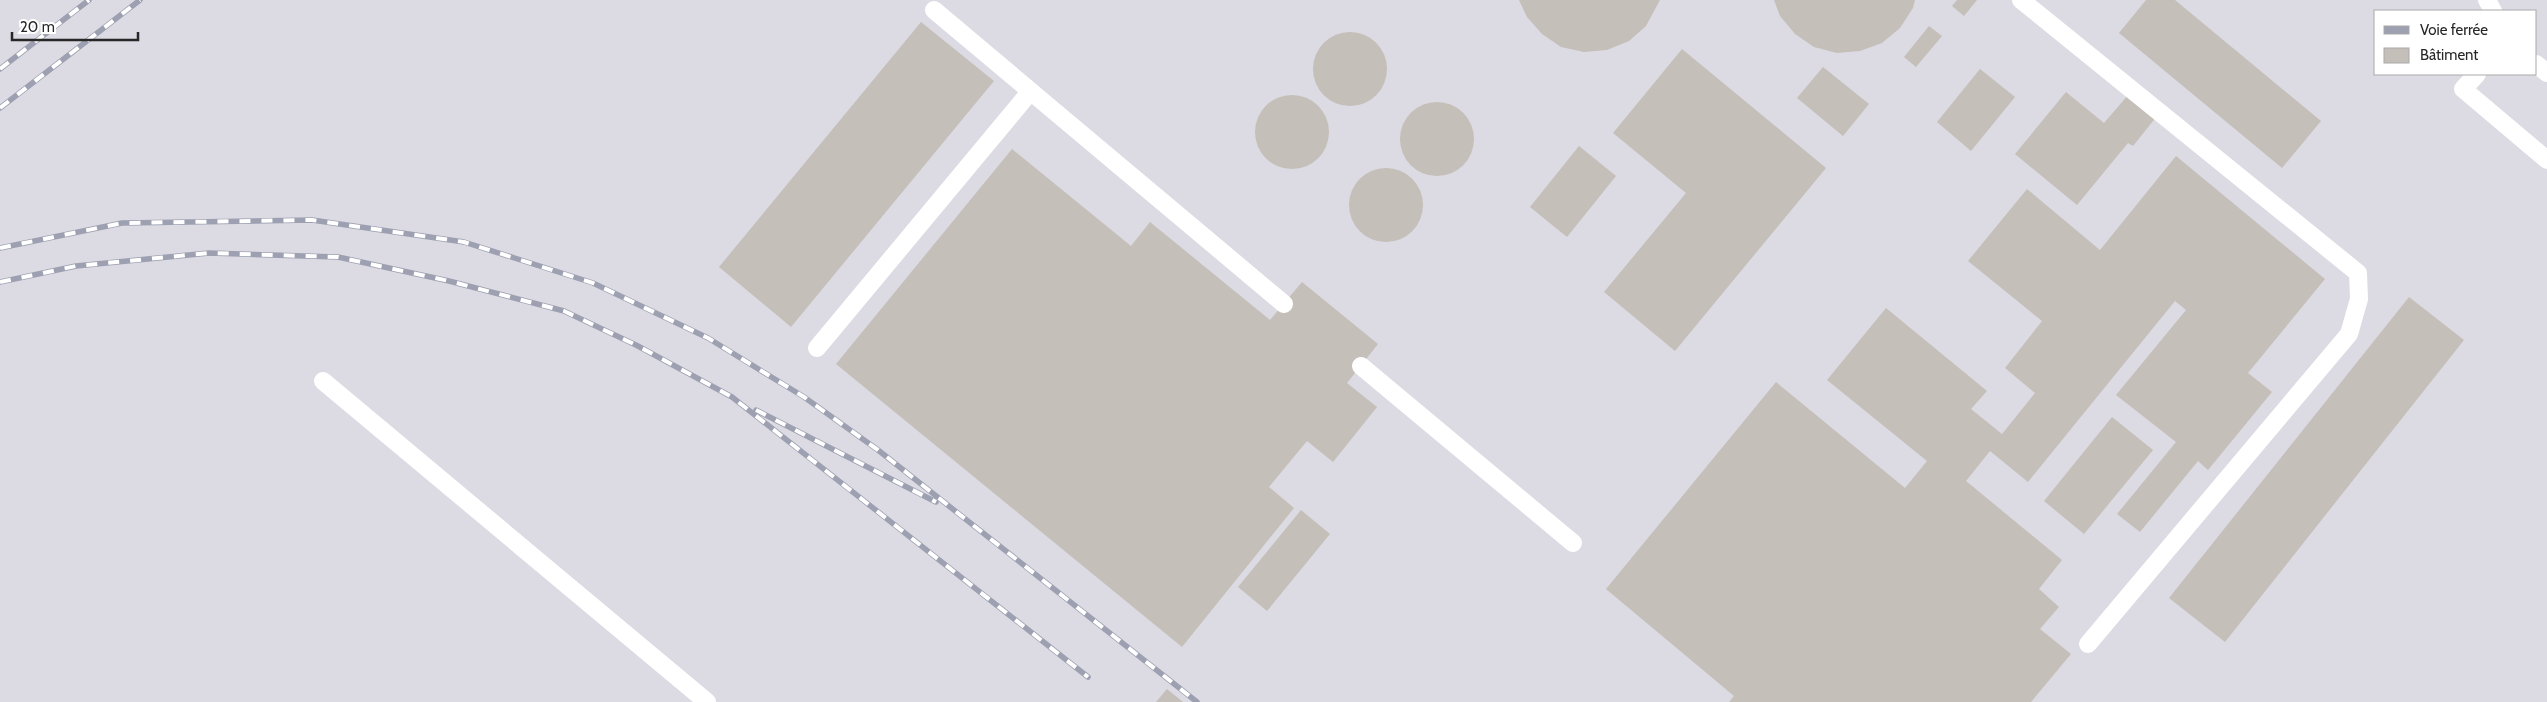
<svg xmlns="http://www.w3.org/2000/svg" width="2547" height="702" viewBox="0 0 2547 702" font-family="Cabin,sans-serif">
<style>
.industrial{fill:#dcdae2;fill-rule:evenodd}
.building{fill:#c5bfb9}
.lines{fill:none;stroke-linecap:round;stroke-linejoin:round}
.lane{stroke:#fff;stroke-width:18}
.rail-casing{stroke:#9ca0b1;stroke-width:5.5}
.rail{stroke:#fff;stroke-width:4;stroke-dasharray:11;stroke-linecap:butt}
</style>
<rect width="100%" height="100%" fill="#eae2d9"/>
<path class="industrial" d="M0 0H2547V702H0ZM2376 11H2536V74H2376Z"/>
<g class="building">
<polygon points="1519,0 1660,0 1646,26 1629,41 1607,50 1584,52 1561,47 1542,34 1527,17"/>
<polygon points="1774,0 1915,0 1913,8 1900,28 1882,43 1860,51 1837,53 1814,47 1795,34 1780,16"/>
<polygon points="1957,0 1977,0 1964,16 1952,6"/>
<polygon points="2146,0 2175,0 2321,121 2282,168 2119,33"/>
<polygon points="921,22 994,81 791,327 719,267"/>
<polygon points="1929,26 1942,36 1916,67 1904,57"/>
<circle cx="1350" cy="69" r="37"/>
<polygon points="1682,49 1826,168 1675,351 1604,292 1686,193 1613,133"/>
<polygon points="1823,67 1869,104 1843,136 1797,98"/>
<polygon points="1980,69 2015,97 1971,151 1937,122"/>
<polygon points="2066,92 2104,123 2129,94 2157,116 2133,146 2128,143 2077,205 2015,154"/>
<circle cx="1292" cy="132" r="37"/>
<circle cx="1437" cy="139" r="37"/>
<polygon points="1579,146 1616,176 1567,237 1530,207"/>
<polygon points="1012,149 1131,246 1150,222 1270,320 1302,282 1378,344 1347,383 1377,407 1333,462 1307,441 1269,487 1294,508 1182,647 836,364"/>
<polygon points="2176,156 2325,279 2248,373 2272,392 2208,470 2198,461 2140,532 2117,514 2176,442 2116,395 2186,310 2175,301 2028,482 1990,451 1966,481 2062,560 2039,589 2059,607 2040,629 2071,654 2031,702 1729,702 1734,696 1606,589 1776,382 1905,488 1927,461 1827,380 1886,308 1987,391 1971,409 2002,434 2035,393 2005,368 2042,321 1968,261 2027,189 2100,250"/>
<circle cx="1386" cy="205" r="37"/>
<polygon points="2409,297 2464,340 2225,642 2169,598"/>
<polygon points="2112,417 2153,450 2084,534 2044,501"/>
<polygon points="1301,510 1330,534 1267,611 1238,587"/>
<polygon points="1167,689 1183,702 1156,702"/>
</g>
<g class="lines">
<g class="lane">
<polyline points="2021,0 2358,273 2359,299 2349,334 2088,644"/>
<polyline points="2487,0 2493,11"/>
<polyline points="934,10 1284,304"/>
<polyline points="2536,64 2547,73"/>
<polyline points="2477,74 2463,89 2547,160"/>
<polyline points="817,348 1030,92"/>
<polyline points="1361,366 1573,543"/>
<polyline points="323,381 707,702"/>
</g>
<g class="rail-casing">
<g id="rail">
<polyline points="0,69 89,0"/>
<polyline points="0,108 140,0"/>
<polyline points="0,248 122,223 312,220 464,242 593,283 708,338 804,397 878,450 1197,702"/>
<polyline points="0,282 76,266 209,253 338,257 449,281 564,311 636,345 732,397 1088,677"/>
<polyline points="756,410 936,502"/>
</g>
</g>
<use href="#rail" class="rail"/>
</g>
<rect x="2374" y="10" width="162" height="65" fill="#ffffff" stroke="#a9a9a9"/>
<rect x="2384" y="26" width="25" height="8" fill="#9ca0b1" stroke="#a9a9a9"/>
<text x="2420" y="35" font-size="15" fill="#272727">Voie ferrée</text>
<rect x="2384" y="48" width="25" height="15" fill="#c5bfb9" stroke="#a9a9a9"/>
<text x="2420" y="60" font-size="15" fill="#272727">Bâtiment</text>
<path d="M12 32v8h126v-8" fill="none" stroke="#272727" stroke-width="2.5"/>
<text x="20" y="32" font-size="15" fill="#272727" stroke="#ffffff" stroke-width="4" paint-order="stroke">20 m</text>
</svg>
